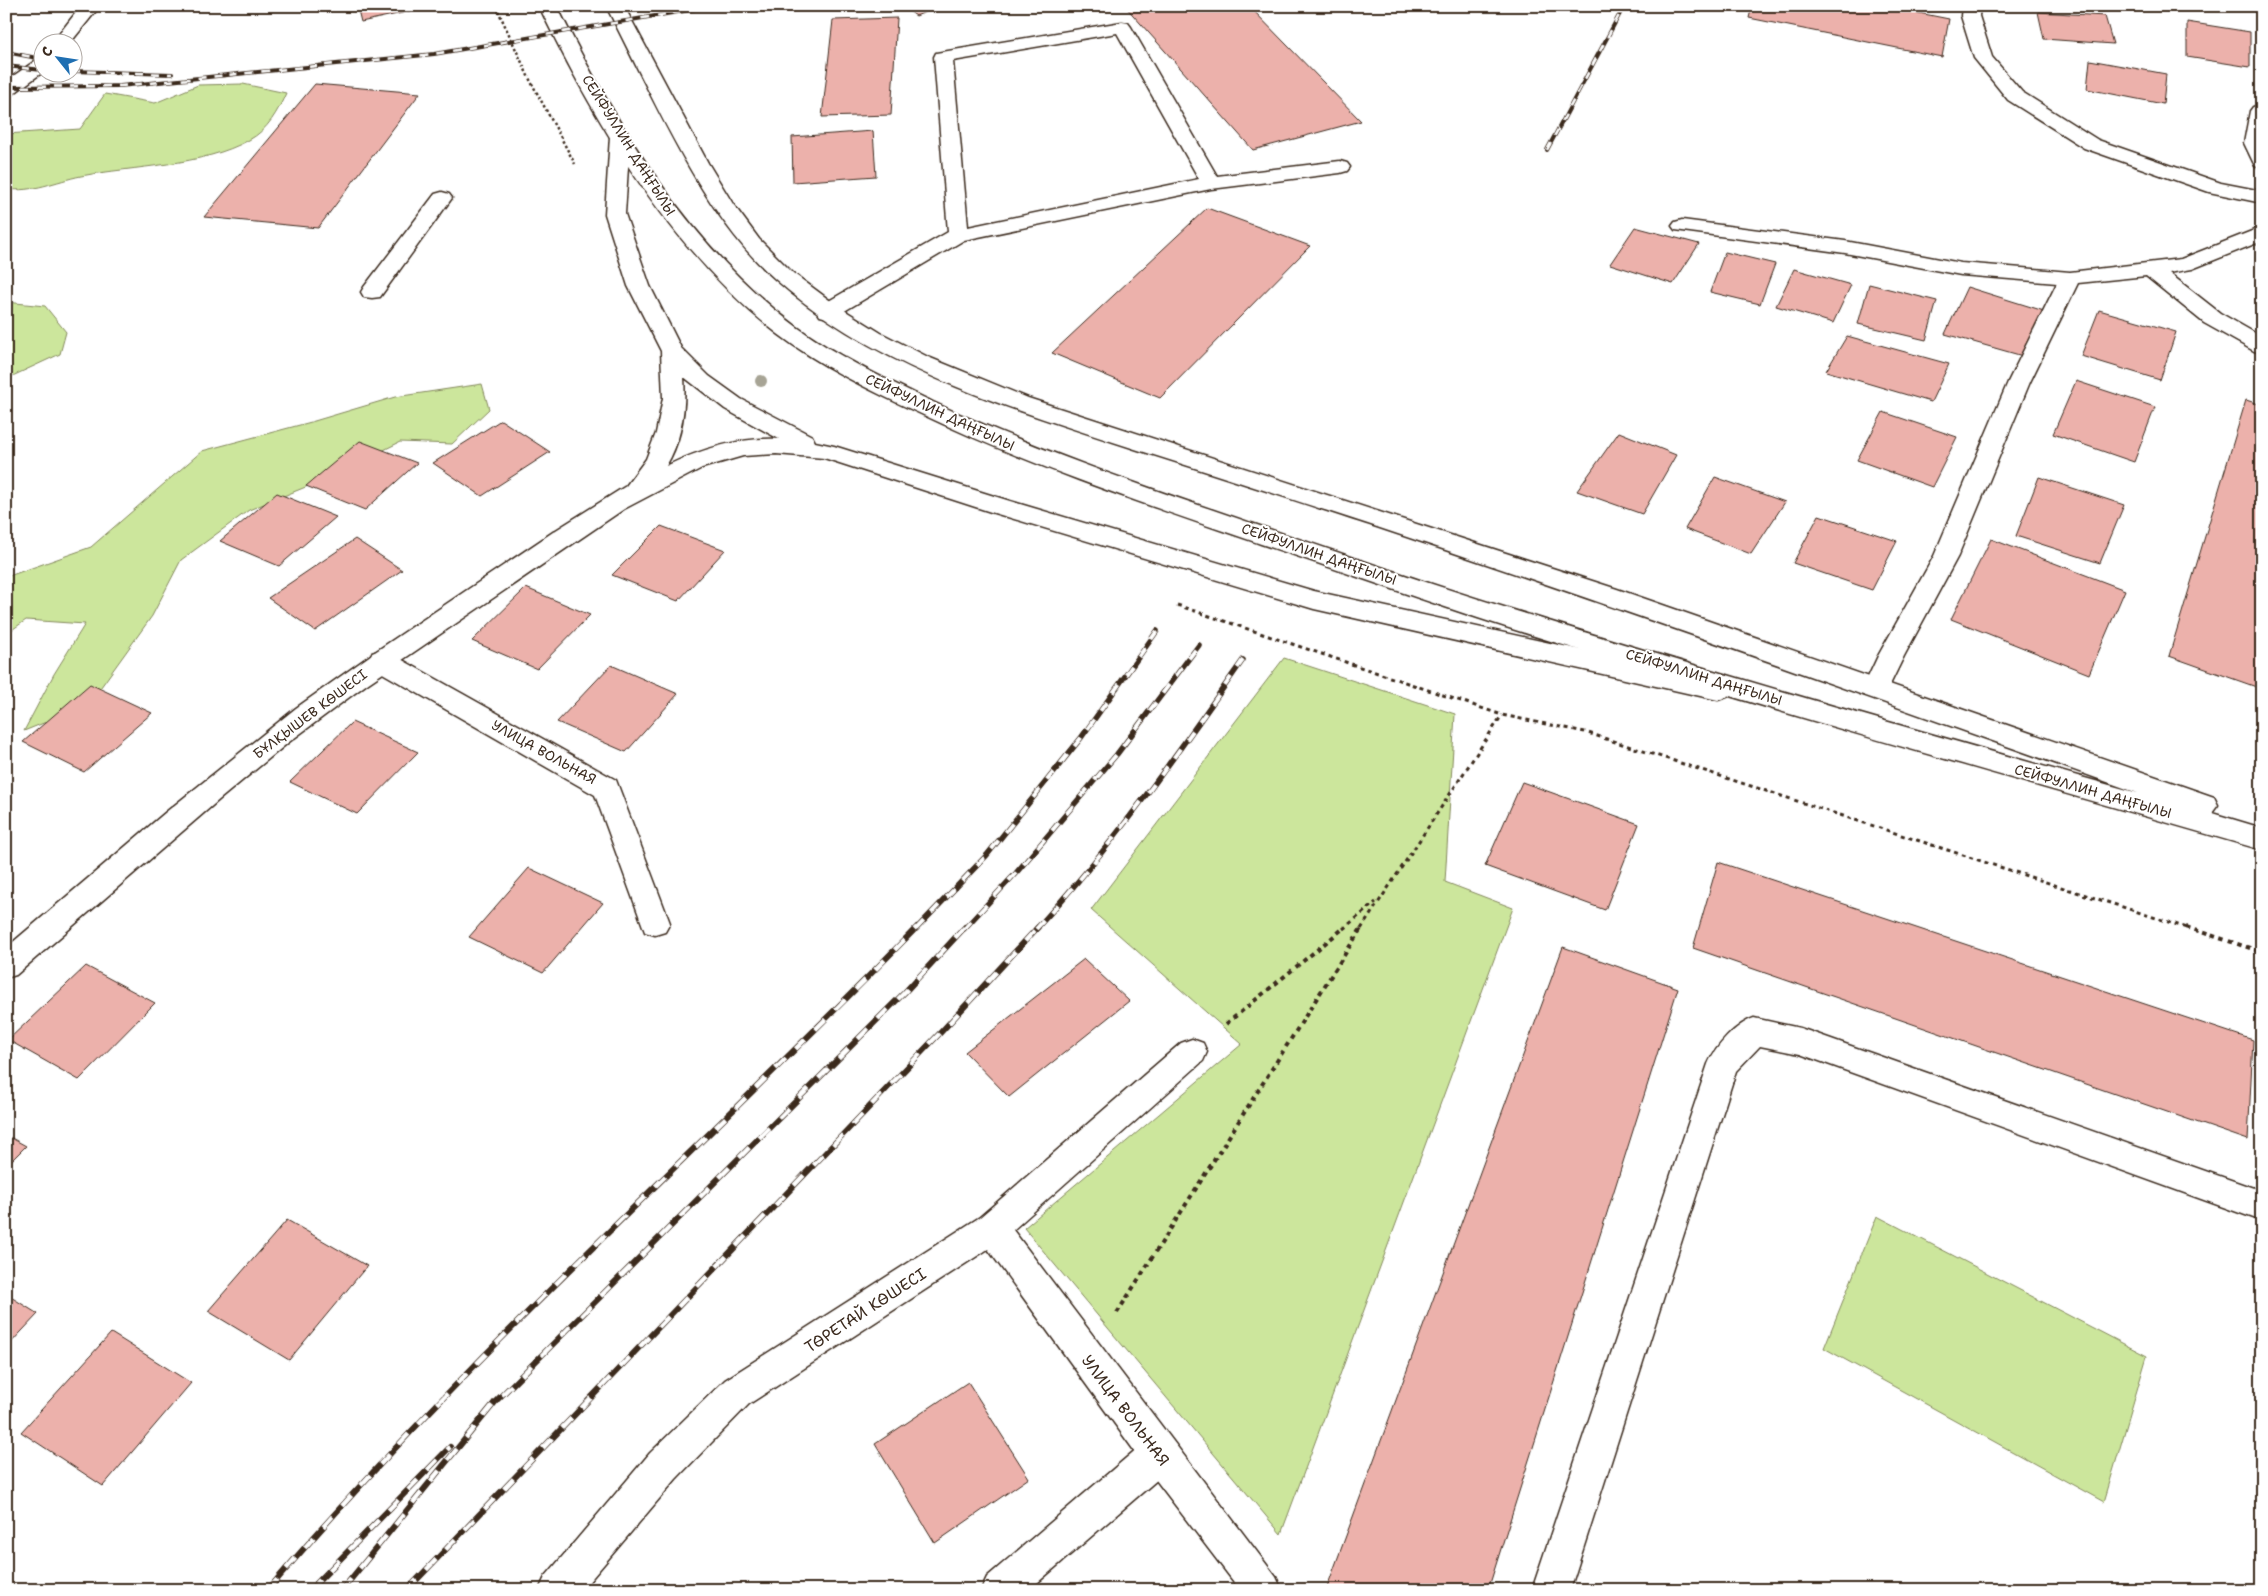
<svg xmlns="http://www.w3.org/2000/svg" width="2268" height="1596" viewBox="0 0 2268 1596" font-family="'Shantell Sans',sans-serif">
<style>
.green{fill:#cce69c;stroke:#84885d}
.building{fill:#ecb1ab;stroke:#3b2a1e}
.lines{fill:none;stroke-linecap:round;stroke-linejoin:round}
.service-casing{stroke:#3b2a1e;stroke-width:3}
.minor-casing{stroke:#3b2a1e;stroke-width:3}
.tertiary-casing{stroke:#3b2a1e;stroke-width:3}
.secondary-casing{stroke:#3b2a1e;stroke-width:3}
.path-far2{stroke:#3b2a1e;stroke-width:2.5;stroke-dasharray:2.5 2.5;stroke-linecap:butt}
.path-far1{stroke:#3b2a1e;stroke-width:3;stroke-dasharray:4 4;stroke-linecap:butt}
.path{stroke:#3b2a1e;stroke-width:4;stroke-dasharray:4.5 4.5;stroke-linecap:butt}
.service{fill:#fff;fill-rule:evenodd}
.minor{fill:#fff;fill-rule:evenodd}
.tertiary{fill:#fff;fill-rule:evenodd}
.secondary{fill:#fff;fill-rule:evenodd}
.rail-far2-casing{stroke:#3b2a1e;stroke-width:4}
.rail-far1-casing{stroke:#3b2a1e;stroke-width:5.5}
.rail-casing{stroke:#3b2a1e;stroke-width:6}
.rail-far2{stroke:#fff;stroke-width:2.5;stroke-dasharray:8;stroke-linecap:butt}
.rail-far1{stroke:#fff;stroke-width:4;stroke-dasharray:11;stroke-linecap:butt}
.rail{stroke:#fff;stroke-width:4.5;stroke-dasharray:14;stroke-linecap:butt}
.tree{fill:#a7a495}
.labels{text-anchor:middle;stroke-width:4;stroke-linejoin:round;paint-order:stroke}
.street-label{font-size:14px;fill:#3b2a1e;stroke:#fff}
.near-street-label{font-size:16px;fill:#3b2a1e;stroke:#fff}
</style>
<rect width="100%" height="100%" fill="#fff"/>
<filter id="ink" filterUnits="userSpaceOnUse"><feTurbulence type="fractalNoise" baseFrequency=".02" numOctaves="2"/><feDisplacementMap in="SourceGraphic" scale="10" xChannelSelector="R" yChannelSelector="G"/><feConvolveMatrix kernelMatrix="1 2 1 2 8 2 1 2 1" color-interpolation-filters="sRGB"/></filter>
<g filter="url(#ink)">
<g class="green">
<path d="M243 84 286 93C278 111 268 130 249 140 203 166 134 166 81 176 56 181 32 193 6 189V134L80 129 105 94 155 103 198 85Z"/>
<polygon points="6,302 45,306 66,332 60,354 6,379"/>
<polygon points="482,384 489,409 452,444 400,442 318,482 249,510 181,560 152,616 88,705 24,731 54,674 85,624 26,620 6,634 6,577 91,547 202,451 311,422 395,397"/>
<polygon points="1284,658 1455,714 1445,882 1513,908 1281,1534 1024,1228 1242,1044 1091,910"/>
<polygon points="1877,1216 2147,1356 2104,1502 1824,1348"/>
</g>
<g class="building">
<polygon points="357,6 434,6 361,22"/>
<polygon points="902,6 939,6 916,16"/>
<polygon points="1125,6 1249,6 1361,121 1253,150"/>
<polygon points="1752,6 1884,6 1949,19 1942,57 1749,18"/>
<polygon points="2038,12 2105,16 2113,44 2044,39"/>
<polygon points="897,18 891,115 822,117 833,20"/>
<polygon points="2187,22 2250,32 2250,67 2187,57"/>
<polygon points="2090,60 2166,74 2163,104 2087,89"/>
<polygon points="315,84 420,93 318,228 204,217"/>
<polygon points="873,131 876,176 793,182 792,137"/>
<polygon points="1207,208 1310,246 1160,398 1052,353"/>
<polygon points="1635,227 1699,244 1673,284 1610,264"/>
<polygon points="1725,252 1775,264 1760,304 1710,292"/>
<polygon points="1794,269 1851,285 1833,323 1776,306"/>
<polygon points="1869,284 1937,301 1926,340 1858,324"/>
<polygon points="1967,287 2044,311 2023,356 1945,334"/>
<polygon points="2099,310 2176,332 2160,380 2081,356"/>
<polygon points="1847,336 1949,364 1931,402 1826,371"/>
<polygon points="2076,381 2155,407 2134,462 2053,434"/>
<polygon points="2246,400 2262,405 2262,689 2169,656"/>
<polygon points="1883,412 1957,437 1932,487 1857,460"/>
<polygon points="501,420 550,452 482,496 433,463"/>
<polygon points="1619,432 1676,455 1642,514 1577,491"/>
<polygon points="360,441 417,463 365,510 306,486"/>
<polygon points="1715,477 1785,502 1751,554 1685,529"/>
<polygon points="2039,477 2124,505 2100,563 2016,536"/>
<polygon points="277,493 336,517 279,566 220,541"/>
<polygon points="1819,515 1897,541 1872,590 1793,563"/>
<polygon points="661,526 725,550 678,601 612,575"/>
<polygon points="355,539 402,570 315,631 268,598"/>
<polygon points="1991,539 2125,590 2089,674 1951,619"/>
<polygon points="526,588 590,615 537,669 472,641"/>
<polygon points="611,665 678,694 626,752 557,722"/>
<polygon points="90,684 152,713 84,772 23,742"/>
<polygon points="352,722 418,752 357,814 290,782"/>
<polygon points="1522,782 1639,824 1605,910 1485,866"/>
<polygon points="1718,862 2253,1040 2248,1140 1693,948"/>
<polygon points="529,868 603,903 543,973 469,937"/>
<polygon points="1563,947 1678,988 1488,1590 1326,1590"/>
<polygon points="1084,959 1129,1001 1009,1097 965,1052"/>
<polygon points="86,966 155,1003 79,1080 8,1040"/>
<polygon points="6,1135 26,1146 6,1166"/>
<polygon points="287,1220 367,1266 289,1360 208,1311"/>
<polygon points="6,1294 38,1314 6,1348"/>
<polygon points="111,1333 191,1383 103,1486 21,1432"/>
<polygon points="968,1382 1029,1478 935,1543 875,1444"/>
</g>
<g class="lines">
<g class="service-casing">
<g id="service">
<polygon points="81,6 100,6 71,42 53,42"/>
<polygon points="1962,6 1980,6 1979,16 1992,57 2022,92 2098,140 2221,183 2262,191 2262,203 2209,192 2084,148 2008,100 1974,58 1961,16"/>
<path d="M1122 22 1128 23 1131 27 1217 176 1340 161 1347 163 1350 167 1347 171 1340 173 1211 189 964 240 836 316 828 318 820 316 817 311 820 306 948 232 934 57 936 53ZM1117 33 1199 179 968 227 953 61Z"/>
<polygon points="42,59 43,72 13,94 6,96 6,81 35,61"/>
<polygon points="2260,105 2262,105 2262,168 2255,166 2244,143 2250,111 2253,107"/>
<polygon points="442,192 449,194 452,198 380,297 372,298 364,297 361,292 364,287 435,194"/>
<polygon points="1682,220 1845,241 1961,263 2070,272 2181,259 2262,227 2262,241 2192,269 2169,273 2220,313 2262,337 2262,353 2254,351 2204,323 2146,276 2078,283 2030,382 1958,556 1904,656 1885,695 1876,698 1867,695 1863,688 1878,656 1934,556 2008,382 2057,283 1961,275 1845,253 1675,230 1672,226 1675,222"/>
<polygon points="381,650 390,653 616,780 670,923 665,932 655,935 645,932 595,795 372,667 368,660 372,653"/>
<path d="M1754 1018 1800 1028 2262 1191V1221L1800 1054 1760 1046 1736 1071 1570 1590H1532L1708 1064C1716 1046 1736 1024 1754 1018Z"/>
<polygon points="1159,1436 1172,1441 1177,1454 1172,1467 1029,1590 981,1590 987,1577 1146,1441"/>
</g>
</g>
<g class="minor-casing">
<polygon id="minor" points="1192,1039 1203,1043 1207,1052 1203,1061 1013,1230 1276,1577 1282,1590 1240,1590 1146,1467 988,1249 749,1404 676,1479 582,1590 539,1590 545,1577 650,1453 725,1380 980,1217 1181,1043"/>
</g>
<g class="tertiary-casing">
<path id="tertiary" d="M620 130 627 132 630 136 625 214 650 286 681 348 709 376 741 399 812 436 815 442 834 446 1010 501 1314 591 1718 680 1727 683 1731 690 1727 697 1718 700 1314 609 994 513 824 458 776 454 743 456 702 468 624 509 367 684 289 742 220 799 16 975 6 978V948L166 812 296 708 375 652 556 530 626 486 646 459 656 433 663 398 661 351 628 286 605 214 610 136 613 132ZM684 377 725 409 779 439C739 437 702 449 666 466 682 440 686 407 684 377Z"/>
</g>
<g class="secondary-casing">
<path id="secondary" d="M539 6H557C614 123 691 249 797 327 839 358 887 380 933 402 1039 451 1149 488 1260 526 1341 553 1422 582 1504 607 1714 673 1926 733 2138 793 1882 701 1626 610 1368 524 1291 499 1215 474 1138 450 1012 409 876 369 775 279 701 214 652 94 606 6H624L708 163 733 204 759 239 793 273 836 305 881 333 928 357 1028 398 1617 589 2214 797 2218 805 2212 813 2262 828V850C2000 774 1737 702 1478 618 1405 594 1333 568 1261 544 1144 504 1028 465 917 412 869 390 820 366 778 334 673 253 596 125 539 6Z"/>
</g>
<polyline class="path-far2" points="496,6 529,78 575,164"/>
<g class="path-far1">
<polyline points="1177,605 1502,715 1585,732 2190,929"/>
<polyline points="1343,929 1376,902"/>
<polyline points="1361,929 1502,715"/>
</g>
<g class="path">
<polyline points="2186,927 2262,952"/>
<polyline points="1226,1024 1345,927"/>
<polyline points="1117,1313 1362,927"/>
</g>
<use href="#service" class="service"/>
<use href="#minor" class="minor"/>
<use href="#tertiary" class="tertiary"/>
<use href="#secondary" class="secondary"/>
<g class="rail-far2-casing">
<g id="rail-far2">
<polyline points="6,52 42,59"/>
<polyline points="6,66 42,70"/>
<polyline points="72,71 172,74"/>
<polyline points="6,87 120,86 434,54 713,6"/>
<polyline points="1547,150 1624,6"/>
</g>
</g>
<g class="rail-far1-casing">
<g id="rail-far1">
<polyline points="916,929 987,855 1081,738 1157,631"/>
<polyline points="964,929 1016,873 1117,754 1199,645"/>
<path d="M1036 929C1113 846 1178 752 1243 660"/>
</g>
</g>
<g class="rail-casing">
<g id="rail">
<path d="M268 1590C469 1354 701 1149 917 927"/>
<polyline points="310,1590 450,1447"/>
<polyline points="342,1590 496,1401 904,993 965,927"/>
<polyline points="407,1590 941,1032 1038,927"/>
</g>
</g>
<use href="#rail-far2" class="rail-far2"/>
<use href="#rail-far1" class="rail-far1"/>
<use href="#rail" class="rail"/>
</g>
<circle class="tree" cx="761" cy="381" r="6"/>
</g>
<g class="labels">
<g class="street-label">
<text transform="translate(629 145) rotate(58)" y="5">СЕЙФУЛЛИН ДАҢҒЫЛЫ</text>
<text transform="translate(940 412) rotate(25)" y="5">СЕЙФУЛЛИН ДАҢҒЫЛЫ</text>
<text transform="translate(1319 554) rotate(19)" y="5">СЕЙФУЛЛИН ДАҢҒЫЛЫ</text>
<text transform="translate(1704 677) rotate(17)" y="5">СЕЙФУЛЛИН ДАҢҒЫЛЫ</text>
<text transform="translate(310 714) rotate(-37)" y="5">БҰЛҚЫШЕВ КӨШЕСІ</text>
<text transform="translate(544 752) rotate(29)" y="5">УЛИЦА ВОЛЬНАЯ</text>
<text transform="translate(2093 791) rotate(16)" y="5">СЕЙФУЛЛИН ДАҢҒЫЛЫ</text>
</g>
<g class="near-street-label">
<text transform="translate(865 1310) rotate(-33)" y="6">ТӨРЕТАЙ КӨШЕСІ</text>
<text transform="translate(1126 1410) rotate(53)" y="6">УЛИЦА ВОЛЬНАЯ</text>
</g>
</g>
<rect width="2268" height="1596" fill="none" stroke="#fff" stroke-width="25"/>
<rect x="12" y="12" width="2243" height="1571" fill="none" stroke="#3b2a1e" stroke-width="2" filter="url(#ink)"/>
<g transform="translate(58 58) rotate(300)"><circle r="24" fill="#ffffff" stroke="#b1aaa5"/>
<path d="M0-4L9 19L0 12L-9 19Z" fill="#1f6fb2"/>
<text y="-8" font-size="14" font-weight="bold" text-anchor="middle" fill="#3b2a1e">С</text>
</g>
</svg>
